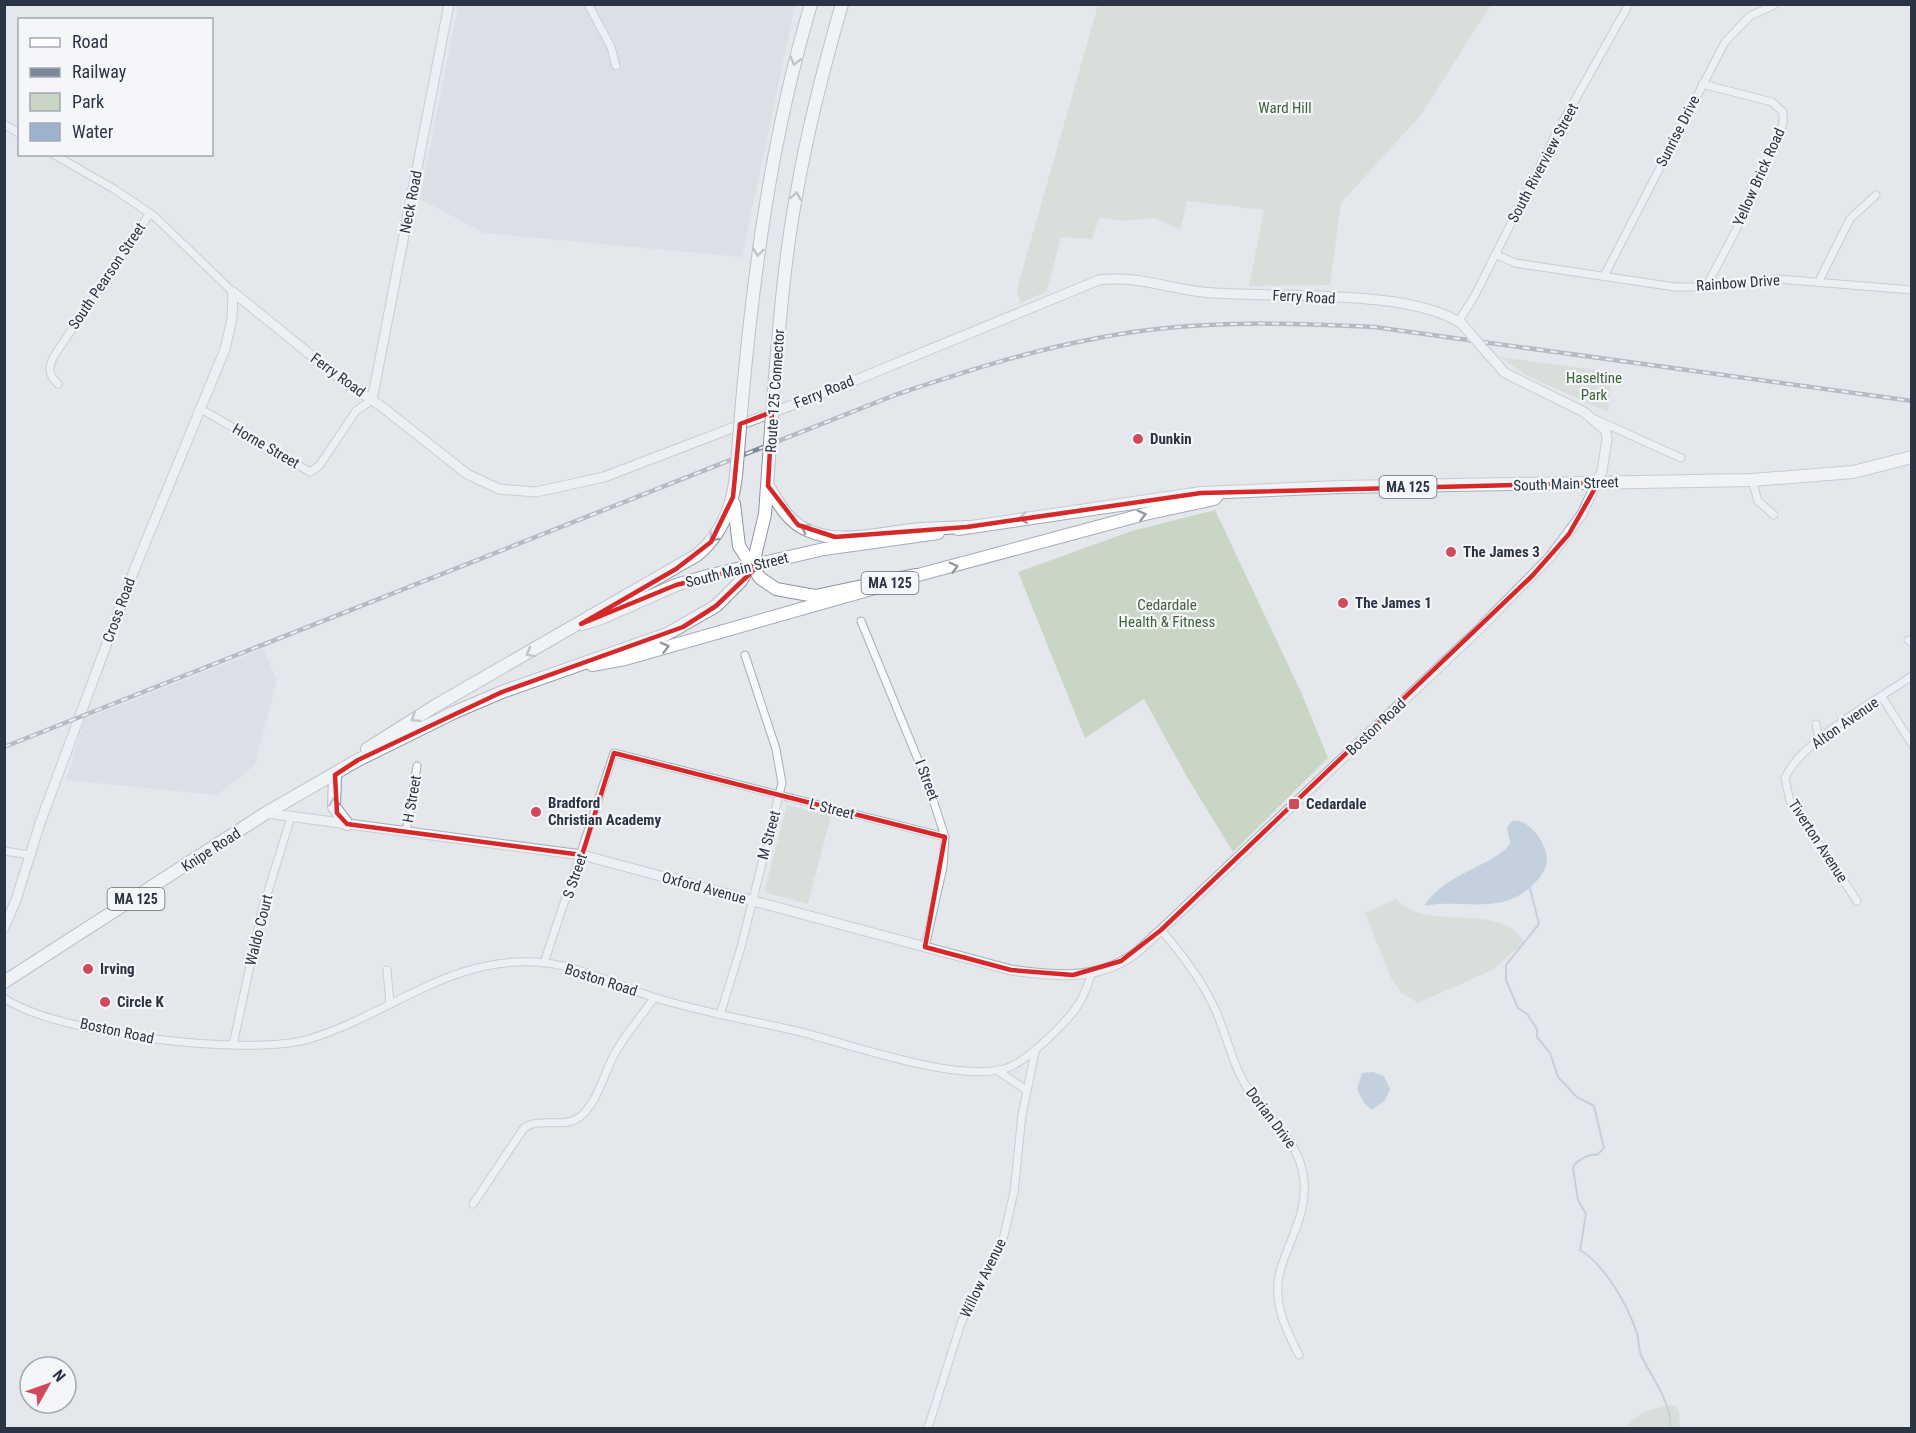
<svg xmlns="http://www.w3.org/2000/svg" width="1916" height="1433" viewBox="0 0 1916 1433" font-family="'Roboto Condensed',sans-serif">
<style>
.built{fill:#d2d6de}
.green{fill:#c9d6c5}
.water{fill:#9fb4cc}
.lines{fill:none;stroke-linecap:round;stroke-linejoin:round}
.stream{stroke:#9fb4cc;stroke-width:2}
.minor-casing{stroke:#a9aeb7;stroke-width:9}
.tertiary-casing{stroke:#a9aeb7;stroke-width:11}
.primary-casing{stroke:#a3abb8;stroke-width:14}
.trunk-casing{stroke:#8b94a3;stroke-width:14}
.minor{stroke:#f7f8fa;stroke-width:7}
.tertiary{stroke:#f7f8fa;stroke-width:9}
.primary{stroke:#fff;stroke-width:12}
.trunk{stroke:#fff;stroke-width:12}
.rail-casing{stroke:#7d8696;stroke-width:4.5}
.rail{stroke:#f4f6f9;stroke-width:2;stroke-dasharray:7;stroke-linecap:butt}
.tertiary-bridge-casing{stroke:#a9aeb7;stroke-width:11;stroke-linecap:butt}
.trunk-bridge-casing{stroke:#8b94a3;stroke-width:14;stroke-linecap:butt}
.tertiary-bridge{stroke:#f7f8fa;stroke-width:9}
.trunk-bridge{stroke:#fff;stroke-width:12}
.oneway{stroke:#959aa2}
.marked{fill:none;stroke:#d62828;stroke-width:4.5;stroke-linejoin:round}
.poi-dot{fill:#d1495b;stroke:#f4f6f9;stroke-width:2}
.labels{text-anchor:middle;stroke-width:4.5;stroke-linejoin:round;paint-order:stroke}
.shield{fill:#f4f6f9;stroke:#676e7b;stroke-width:1.5}
.shield-label{font-size:14px;font-weight:bold;fill:#2b3445}
.park-label{font-size:15px;fill:#3f6138;stroke:#f4f6f9}
.street-label{font-size:15px;fill:#2b3445;stroke:#f4f6f9}
.poi-label{font-size:15px;font-weight:bold;fill:#2b3445;stroke:#f4f6f9;text-anchor:start}
</style>
<rect width="100%" height="100%" fill="#e4e7ec"/>
<g class="built">
<polygon points="458,5 795,5 742,257 484,233 420,199"/>
<polygon points="263,649 277,680 255,765 217,795 66,780 85,719"/>
</g>
<g class="green">
<polygon points="1098,5 1098,4 1491,5 1420,116 1341,203 1330,285 1249,286 1264,210 1187,201 1180,230 1155,218 1125,221 1100,217 1092,239 1061,237 1047,291 1020,304 1017,289"/>
<polygon points="1500,357 1612,372 1608,412 1525,375"/>
<polygon points="1215,510 1301,692 1328,758 1233,852 1187,777 1144,699 1085,738 1018,572 1132,531"/>
<polygon points="787,805 831,816 808,904 764,892"/>
<path d="M1396 899C1427 934 1496 899 1525 942L1492 970 1418 1003 1401 993 1391 978 1365 913Z"/>
<path d="M1675 1405 1679 1411 1680 1428H1625C1640 1411 1652 1408 1675 1405Z"/>
</g>
<g class="water">
<path d="M1512 821C1528 817 1546 843 1547 857 1548 873 1531 889 1518 896 1489 912 1455 899 1424 906 1443 876 1480 870 1506 849L1510 843 1507 827Z"/>
<polygon points="1373,1072 1384,1076 1390,1089 1385,1100 1372,1110 1364,1103 1357,1089 1362,1073"/>
</g>
<g class="lines">
<path class="stream" d="M1530 888 1539 924 1506 965V980L1518 1008 1527 1014 1537 1029V1037L1550 1053 1558 1077 1577 1097 1594 1106 1604 1148 1597 1155C1589 1154 1576 1160 1573 1168L1578 1200 1586 1214 1580 1250C1605 1265 1627 1304 1637 1333 1639 1340 1638 1348 1641 1355 1651 1377 1673 1404 1670 1428"/>
<g class="minor-casing">
<g id="minor">
<polyline points="588,4 611,47 616,66"/>
<polyline points="1702,84 1772,102 1783,112 1783,124 1736,230 1706,287"/>
<polyline points="4,124 20,134"/>
<polyline points="53,154 114,189 154,216 233,292"/>
<polyline points="1495,254 1515,263 1675,287 1715,287 1777,279 1912,290"/>
<polyline points="1604,276 1725,42 1750,16 1774,5"/>
<polyline points="1819,281 1850,219 1876,195"/>
<polyline points="1458,322 1474,297 1557,132 1629,4"/>
<path d="M58 384C48 374 48 368 54 356L150 213"/>
<polyline points="199,408 310,472 319,466 356,411 372,400"/>
<polyline points="1595,419 1681,458"/>
<polyline points="1752,480 1758,501 1774,515"/>
<polyline points="861,621 928,784 945,837 943,867 925,947"/>
<polyline points="1908,640 1912,643"/>
<polyline points="1882,697 1912,744"/>
<polyline points="1816,724 1819,740"/>
<polyline points="406,832 417,766"/>
<polyline points="4,851 30,855"/>
<path d="M1857 901 1790 801 1785 778C1802 740 1876 701 1912 676"/>
<path d="M1161 930C1182 954 1201 979 1215 1009 1227 1035 1232 1065 1248 1089 1269 1121 1300 1139 1304 1181 1307 1214 1290 1238 1281 1268 1271 1299 1285 1328 1299 1355"/>
<polyline points="544,963 614,753 945,837"/>
<polyline points="387,970 390,1004"/>
<path d="M4 998C54 1034 250 1057 309 1039 392 1014 454 952 547 963 584 968 618 986 653 997 700 1012 749 1020 797 1031 849 1044 954 1082 1004 1069 1025 1064 1071 1019 1081 1000 1086 991 1089 981 1092 972"/>
<polyline points="720,1015 741,947 782,783 776,749 745,655"/>
<polyline points="233,1045 261,914 291,817"/>
<polyline points="997,1070 1026,1090"/>
<path d="M473 1204 524 1128C540 1116 564 1130 581 1116 598 1101 604 1074 614 1055 625 1034 641 1017 654 998"/>
<polyline points="928,1428 961,1323 1002,1244 1014,1192 1022,1115 1035,1052"/>
</g>
</g>
<g class="tertiary-casing">
<g id="tertiary">
<path d="M233 292 343 381 381 406 467 474 499 489 536 492 604 477 834 389 1099 280C1135 275 1167 288 1202 292 1271 299 1408 287 1462 324"/>
<polyline points="372,400 449,4"/>
<path d="M266 813 582 855 1011 970C1053 976 1096 981 1133 955 1143 948 1151 938 1161 930L1475 633 1550 557 1582 514 1602 471 1607 439 1606 431 1584 412 1505 373 1481 346"/>
<polyline points="4,928 16,900 40,823 135,568 225,349 232,319 233,292"/>
</g>
</g>
<g class="primary-casing">
<g id="primary">
<polyline points="958,529 1201,493 1341,487 1752,480 1853,472 1912,457"/>
<polyline points="907,578 1145,514 1214,499 1217,496"/>
<polyline points="582,624 599,619 676,585 711,575 824,549 938,533"/>
<polyline points="592,665 625,659 882,586"/>
</g>
</g>
<g class="trunk-casing">
<g id="trunk">
<path d="M773 400C779 330 784 260 797 191 808 128 824 66 842 4"/>
<path d="M742 402C754 267 772 135 811 4"/>
<path d="M768 486C778 503 788 522 807 530 841 546 885 532 921 529 936 528 951 528 967 527"/>
<polyline points="734,504 739,546 760,578 776,589 815,596 915,575"/>
<path d="M367 749 435 706 697 555C725 532 735 500 737 464"/>
<polyline points="335,775 334,807 347,824"/>
<polyline points="4,982 266,813 358,760 455,712 502,692 667,634 716,606 741,581 755,556 765,514 769,458"/>
</g>
</g>
<use href="#minor" class="minor"/>
<use href="#tertiary" class="tertiary"/>
<use href="#primary" class="primary"/>
<use href="#trunk" class="trunk"/>
<g class="rail-casing">
<path id="rail" d="M4 747 895 395C960 373 1025 352 1093 339 1185 320 1280 322 1374 327L1912 401"/>
</g>
<use href="#rail" class="rail"/>
<g class="tertiary-bridge-casing">
<polyline id="tertiary-bridge" points="1462,324 1481,346"/>
</g>
<g class="trunk-bridge-casing">
<g id="trunk-bridge">
<polyline points="769,458 773,400"/>
<polyline points="737,464 742,402"/>
</g>
</g>
<use href="#tertiary-bridge" class="tertiary-bridge"/>
<use href="#trunk-bridge" class="trunk-bridge"/>
</g>
<defs><path id="oneway-chevron" d="M-2-3.5L2.5 0L-2 3.5" fill="none" stroke-width="1.6" stroke-linecap="round" stroke-linejoin="round" transform="scale(1.5)"/></defs>
<g class="oneway">
<use href="#oneway-chevron" transform="translate(795 61) rotate(104)"/>
<use href="#oneway-chevron" transform="translate(796 196) rotate(-80)"/>
<use href="#oneway-chevron" transform="translate(758 252) rotate(98)"/>
<use href="#oneway-chevron" transform="translate(1142 515) rotate(-15)"/>
<use href="#oneway-chevron" transform="translate(1023 518) rotate(172)"/>
<use href="#oneway-chevron" transform="translate(805 528) rotate(-152)"/>
<use href="#oneway-chevron" transform="translate(713 538) rotate(128)"/>
<use href="#oneway-chevron" transform="translate(954 567) rotate(-15)"/>
<use href="#oneway-chevron" transform="translate(665 647) rotate(-15)"/>
<use href="#oneway-chevron" transform="translate(530 653) rotate(151)"/>
<use href="#oneway-chevron" transform="translate(415 718) rotate(148)"/>
<use href="#oneway-chevron" transform="translate(334 802) rotate(-98)"/>
</g>
<path d="M0 0H1916V1433H0ZM772 412 768 486 798 525 835 537 967 527 1201 493 1598 483 1569 534 1532 576 1161 930 1121 961 1073 975 1011 970 925 947 945 837 614 753 582 855 347 824 337 813 335 775 358 760 502 692 683 627 716 606 760 564 676 585 581 624 676 569 711 542 733 497 740 424Z" fill="#e4e7ec" fill-opacity=".55" fill-rule="evenodd"/>
<path class="marked" d="M772 412 768 486 798 525 835 537 967 527 1201 493 1598 483 1569 534 1532 576 1161 930 1121 961 1073 975 1011 970 925 947 945 837 614 753 582 855 347 824 337 813 335 775 358 760 502 692 683 627 716 606 760 564 676 585 581 624 676 569 711 542 733 497 740 424Z"/>
<g class="poi-dot">
<circle cx="1138" cy="439" r="6"/>
<circle cx="1451" cy="552" r="6"/>
<circle cx="1343" cy="603" r="6"/>
<rect x="1288" y="798" width="12" height="12" rx="3"/>
<circle cx="536" cy="812" r="6"/>
<circle cx="88" cy="969" r="6"/>
<circle cx="105" cy="1002" r="6"/>
</g>
<g class="labels">
<g class="shield">
<rect x="1379.5" y="476" width="57" height="22" rx="4.5"/>
<rect x="861.5" y="572" width="57" height="22" rx="4.5"/>
<rect x="107.5" y="888" width="57" height="22" rx="4.5"/>
</g>
<g class="shield-label">
<text x="1408" y="492">MA 125</text>
<text x="890" y="588">MA 125</text>
<text x="136" y="904">MA 125</text>
</g>
<g class="park-label">
<text x="1285" y="113">Ward Hill</text>
<text x="1594" y="383">Haseltine<tspan x="1594" dy="17">Park</tspan></text>
<text x="1167" y="610">Cedardale<tspan x="1167" dy="17">Health &amp; Fitness</tspan></text>
</g>
<g class="street-label">
<text transform="translate(1678 131) rotate(-63)" y="5">Sunrise Drive</text>
<text transform="translate(1543 163) rotate(-62)" y="5">South Riverview Street</text>
<text transform="translate(1759 177) rotate(-66)" y="5">Yellow Brick Road</text>
<text transform="translate(411 202) rotate(-79)" y="5">Neck Road</text>
<text transform="translate(107 276) rotate(-56)" y="5">South Pearson Street</text>
<text transform="translate(1738 283) rotate(-4)" y="5">Rainbow Drive</text>
<text transform="translate(1304 297) rotate(3)" y="5">Ferry Road</text>
<text transform="translate(338 375) rotate(36)" y="5">Ferry Road</text>
<text transform="translate(775 391) rotate(-86)" y="5">Route 125 Connector</text>
<text transform="translate(824 392) rotate(-22)" y="5">Ferry Road</text>
<text transform="translate(266 446) rotate(30)" y="5">Horne Street</text>
<text transform="translate(1566 484) rotate(-2)" y="5">South Main Street</text>
<text transform="translate(737 570) rotate(-14)" y="5">South Main Street</text>
<text transform="translate(119 610) rotate(-70)" y="5">Cross Road</text>
<text transform="translate(1845 723) rotate(-35)" y="5">Alton Avenue</text>
<text transform="translate(1376 727) rotate(-43)" y="5">Boston Road</text>
<text transform="translate(927 780) rotate(69)" y="5">I Street</text>
<text transform="translate(412 799) rotate(-80)" y="5">H Street</text>
<text transform="translate(832 809) rotate(14)" y="5">L Street</text>
<text transform="translate(769 835) rotate(-75)" y="5">M Street</text>
<text transform="translate(1818 841) rotate(57)" y="5">Tiverton Avenue</text>
<text transform="translate(211 850) rotate(-33)" y="5">Knipe Road</text>
<text transform="translate(575 876) rotate(-71)" y="5">S Street</text>
<text transform="translate(704 888) rotate(15)" y="5">Oxford Avenue</text>
<text transform="translate(259 930) rotate(-76)" y="5">Waldo Court</text>
<text transform="translate(601 980) rotate(18)" y="5">Boston Road</text>
<text transform="translate(117 1031) rotate(12)" y="5">Boston Road</text>
<text transform="translate(1271 1118) rotate(53)" y="5">Dorian Drive</text>
<text transform="translate(983 1278) rotate(-64)" y="5">Willow Avenue</text>
</g>
<g class="poi-label">
<text x="1150" y="444">Dunkin</text>
<text x="1463" y="557">The James 3</text>
<text x="1355" y="608">The James 1</text>
<text x="548" y="808">Bradford<tspan x="548" dy="17">Christian Academy</tspan></text>
<text x="1306" y="809">Cedardale</text>
<text x="100" y="974">Irving</text>
<text x="117" y="1007">Circle K</text>
</g>
</g>
<rect width="1916" height="1433" fill="none" stroke="#2b3445" stroke-width="12"/>
<rect x="18" y="18" width="195" height="138" fill="#f4f6f9" stroke="#a4a8b1" stroke-width="1.5"/>
<rect x="30" y="38" width="30" height="9" fill="#ffffff" stroke="#a4a8b1" stroke-width="1.5"/>
<text x="72" y="48" font-size="18" fill="#2b3445">Road</text>
<rect x="30" y="68" width="30" height="9" fill="#7d8696" stroke="#a4a8b1" stroke-width="1.5"/>
<text x="72" y="78" font-size="18" fill="#2b3445">Railway</text>
<rect x="30" y="93" width="30" height="18" fill="#c9d6c5" stroke="#a4a8b1" stroke-width="1.5"/>
<text x="72" y="108" font-size="18" fill="#2b3445">Park</text>
<rect x="30" y="123" width="30" height="18" fill="#9fb4cc" stroke="#a4a8b1" stroke-width="1.5"/>
<text x="72" y="138" font-size="18" fill="#2b3445">Water</text>
<g transform="translate(48 1385) rotate(50)"><circle r="28" fill="#f4f6f9" stroke="#a4a8b1" stroke-width="1.5"/>
<path d="M0-4.5L10 22L0 15L-10 22Z" fill="#d1495b"/>
<text y="-9" font-size="16" font-weight="bold" text-anchor="middle" fill="#2b3445">N</text>
</g>
</svg>
